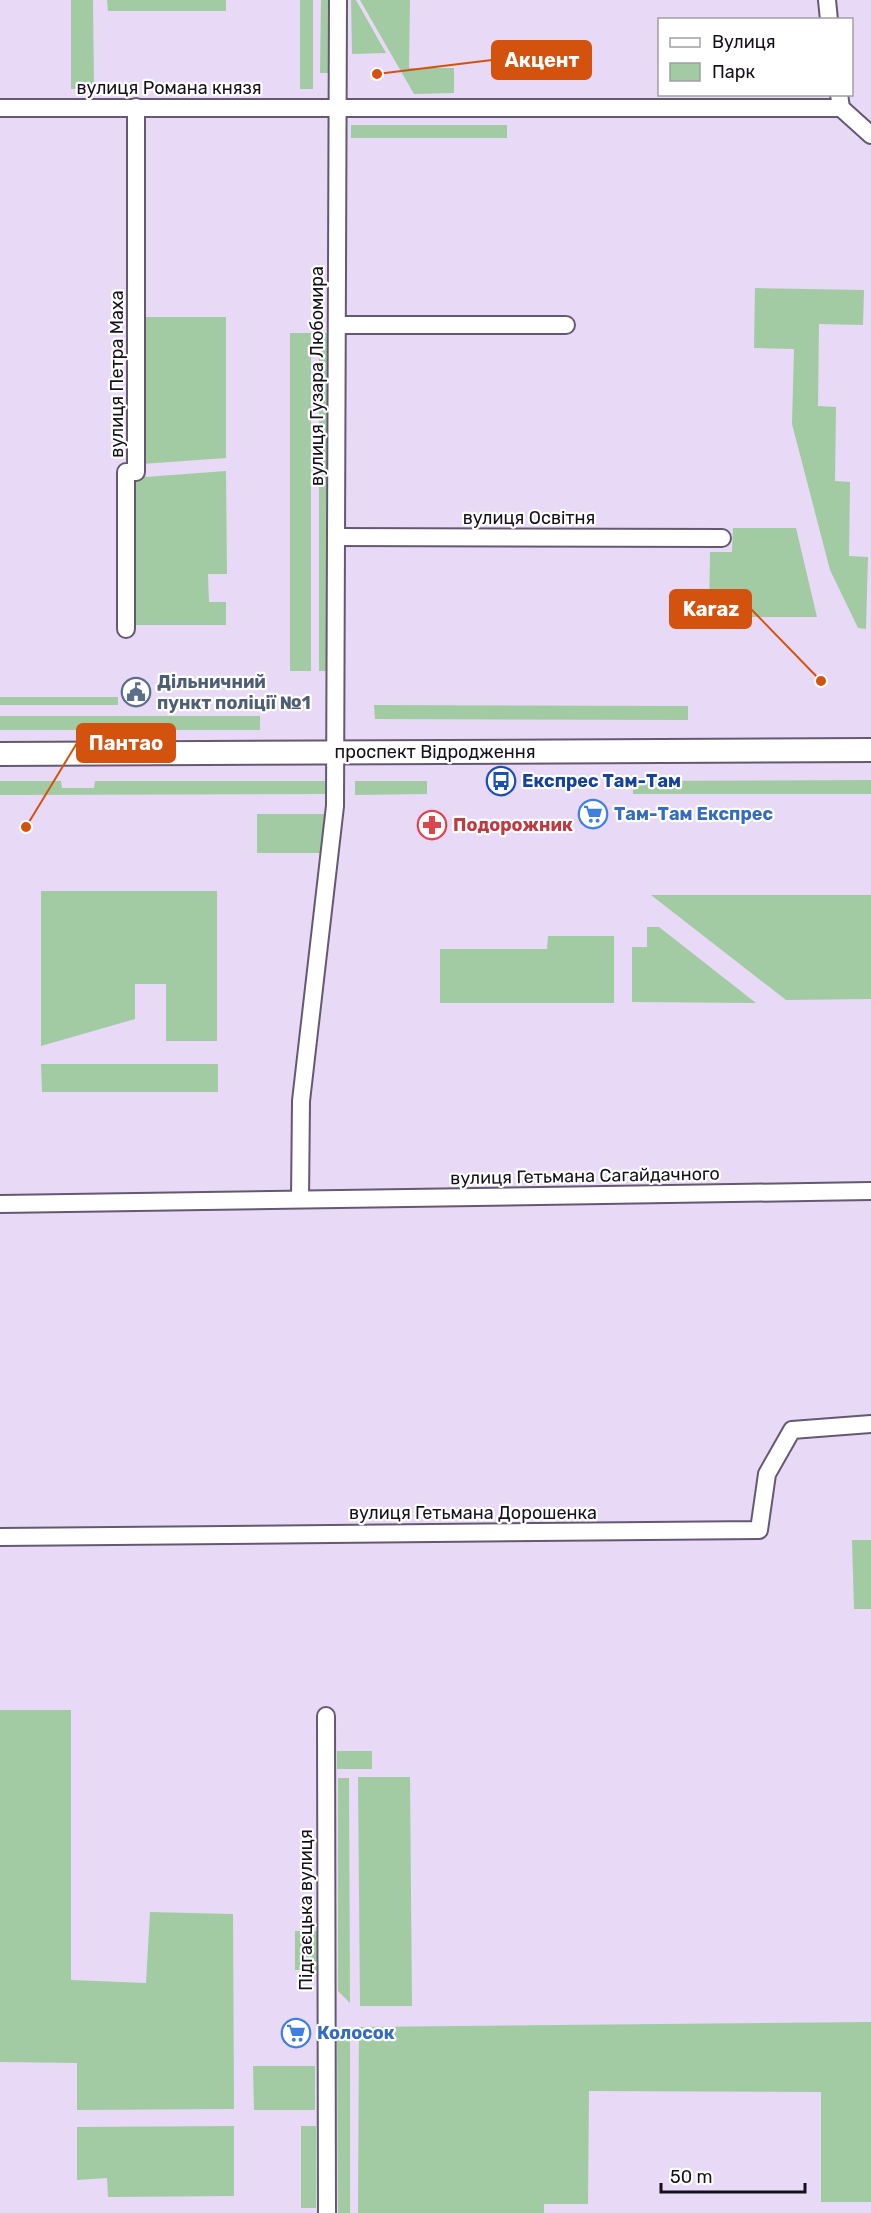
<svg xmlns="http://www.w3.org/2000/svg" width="871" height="2213" viewBox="0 0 871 2213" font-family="Rubik,sans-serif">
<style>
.green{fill:#a2cba3}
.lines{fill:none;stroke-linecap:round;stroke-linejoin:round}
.street-casing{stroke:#655871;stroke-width:20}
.secondary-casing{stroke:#655871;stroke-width:26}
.street{stroke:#fff;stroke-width:16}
.secondary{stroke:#fff;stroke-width:22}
.labels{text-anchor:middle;stroke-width:4.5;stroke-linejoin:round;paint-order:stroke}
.street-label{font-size:18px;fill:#15101a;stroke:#fff}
.service-label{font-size:18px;font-weight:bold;fill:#4e5e75;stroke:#fff;text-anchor:start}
.transit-label{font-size:18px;font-weight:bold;fill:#164399;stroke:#fff;text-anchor:start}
.shop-label{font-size:18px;font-weight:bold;fill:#366cbe;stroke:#fff;text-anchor:start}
.health-label{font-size:18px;font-weight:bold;fill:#be3a42;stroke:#fff;text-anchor:start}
.leader{fill:none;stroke:#d3520d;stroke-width:2}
.callout-dot{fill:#d3520d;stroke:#fff;stroke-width:2}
.callout{fill:#d3520d;stroke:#d3520d;stroke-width:2}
.callout-label{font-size:20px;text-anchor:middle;font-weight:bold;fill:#fff}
</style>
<rect width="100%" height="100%" fill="#e8d9f6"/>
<g class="green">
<polygon points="71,0 93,0 94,89 71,89"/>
<polygon points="107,0 226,0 226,11 108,11"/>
<rect x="300" y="0" width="13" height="89"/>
<polygon points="321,0 328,0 328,73 320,73"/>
<polygon points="351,0 356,0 386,53 352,54"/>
<polygon points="360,0 410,0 409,68 454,68 454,93 414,94"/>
<rect x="351" y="125" width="156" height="13"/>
<polygon points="755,288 864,290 863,325 819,324 818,406 836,407 835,481 850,482 849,556 868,557 866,629 858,628 830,570 792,424 794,349 754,348"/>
<polygon points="142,317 226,317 226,458 142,464"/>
<rect x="290" y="333" width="21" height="338"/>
<polygon points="319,333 327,333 328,671 319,671"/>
<polygon points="226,471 227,574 208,574 209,602 226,602 226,625 132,625 132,478"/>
<polygon points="733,528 796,528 817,617 709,617 710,552 732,552"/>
<rect x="0" y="697" width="118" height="8"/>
<polygon points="374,705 688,706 688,720 375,719"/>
<rect x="0" y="716" width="260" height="14"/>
<polygon points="871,780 871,794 633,794 633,781"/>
<polygon points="0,781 61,781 62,788 94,788 95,781 325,781 325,794 0,795"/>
<polygon points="355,781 427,781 427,794 355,795"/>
<polygon points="257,814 325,814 320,853 257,853"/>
<polygon points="41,891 217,891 217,1041 166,1041 166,984 135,984 135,1019 41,1046"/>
<polygon points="651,895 871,895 871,999 786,1000"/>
<polygon points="647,927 659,927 756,1003 632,1002 632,947 647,947"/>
<polygon points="548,936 614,936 614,1003 440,1003 440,949 547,949"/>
<polygon points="41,1064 218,1064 218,1092 42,1092"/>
<polygon points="852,1540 871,1540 871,1609 854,1609"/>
<polygon points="0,1710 71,1710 71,1980 146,1983 150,1912 233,1914 234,2109 77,2110 77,2063 0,2062"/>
<rect x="337" y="1751" width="35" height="18"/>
<polygon points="358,1777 410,1777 412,2006 360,2006"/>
<polygon points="338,1778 349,1778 350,2003 338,1991"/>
<rect x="295" y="1931" width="22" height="39"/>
<polygon points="871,2022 871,2202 821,2202 821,2092 589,2091 588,2204 544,2204 544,2213 358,2213 359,2027"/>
<polygon points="337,2028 350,2028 350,2213 338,2213"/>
<polygon points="253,2066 315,2066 315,2110 254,2110"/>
<polygon points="234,2126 234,2196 108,2197 107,2178 77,2180 77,2127"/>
<rect x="301" y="2126" width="15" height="82"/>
</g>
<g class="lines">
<g class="street-casing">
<g id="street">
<polyline points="827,0 829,20"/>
<polyline points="839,94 841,108 871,135"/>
<polyline points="0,108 841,108"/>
<polyline points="337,325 566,325"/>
<polyline points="336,537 722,538"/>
<polyline points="126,629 126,472 136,472 136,107"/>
<polyline points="300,1199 301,1101 335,806 338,0"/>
<polyline points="0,1204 871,1191"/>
<polyline points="0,1537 759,1530 767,1474 792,1430 871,1424"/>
<polyline points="326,1716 327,2213"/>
</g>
</g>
<g class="secondary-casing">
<polyline id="secondary" points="0,754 871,750"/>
</g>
<use href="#street" class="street"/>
<use href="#secondary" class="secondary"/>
</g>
<defs>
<g id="civic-ring" transform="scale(1.5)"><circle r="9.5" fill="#fff" stroke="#5c6f8a" stroke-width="1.5"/><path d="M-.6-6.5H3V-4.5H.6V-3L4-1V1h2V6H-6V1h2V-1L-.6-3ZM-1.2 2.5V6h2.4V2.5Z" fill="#5c6f8a"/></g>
<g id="bus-ring" transform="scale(1.5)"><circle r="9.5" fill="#fff" stroke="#1a4fb4" stroke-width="1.5"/><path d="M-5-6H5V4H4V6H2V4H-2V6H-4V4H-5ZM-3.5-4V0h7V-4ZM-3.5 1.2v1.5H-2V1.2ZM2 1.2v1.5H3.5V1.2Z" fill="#1a4fb4"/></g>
<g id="supermarket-ring" transform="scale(1.5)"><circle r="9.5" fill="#fff" stroke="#3f7fe0" stroke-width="1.5"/><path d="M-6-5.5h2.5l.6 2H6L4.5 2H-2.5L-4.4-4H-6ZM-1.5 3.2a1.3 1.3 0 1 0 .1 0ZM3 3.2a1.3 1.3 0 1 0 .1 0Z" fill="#3f7fe0"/></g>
<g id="pharmacy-ring" transform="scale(1.5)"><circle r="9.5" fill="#fff" stroke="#e0444e" stroke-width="1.5"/><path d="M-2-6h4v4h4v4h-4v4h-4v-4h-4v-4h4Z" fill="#e0444e"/></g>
</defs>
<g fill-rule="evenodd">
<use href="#civic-ring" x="136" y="692"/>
<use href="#bus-ring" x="501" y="781"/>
<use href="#supermarket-ring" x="593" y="814"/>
<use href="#pharmacy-ring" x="432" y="825"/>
<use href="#supermarket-ring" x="296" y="2033"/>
</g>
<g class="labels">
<g class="street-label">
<text x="169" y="94">вулиця Романа князя</text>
<text transform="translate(117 374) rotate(-90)" y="6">вулиця Петра Маха</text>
<text transform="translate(317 376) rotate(-90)" y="6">вулиця Гузара Любомира</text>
<text x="529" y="524">вулиця Освітня</text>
<text x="435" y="758">проспект Відродження</text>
<text transform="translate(585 1176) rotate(-1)" y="6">вулиця Гетьмана Сагайдачного</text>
<text x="473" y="1519">вулиця Гетьмана Дорошенка</text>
<text transform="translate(306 1910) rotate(-90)" y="6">Підгаєцька вулиця</text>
</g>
<g class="service-label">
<text x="157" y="688">Дільничний<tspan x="157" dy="21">пункт поліції №1</tspan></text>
</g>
<g class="transit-label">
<text x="522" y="787">Експрес Там-Там</text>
</g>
<g class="shop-label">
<text x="614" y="820">Там-Там Експрес</text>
<text x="317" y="2039">Колосок</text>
</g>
<g class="health-label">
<text x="453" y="831">Подорожник</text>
</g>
</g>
<path class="leader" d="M377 74L492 60M821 681L751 609M26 827L77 743"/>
<g class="callout-dot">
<circle cx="377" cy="74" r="6"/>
<circle cx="821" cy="681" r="6"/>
<circle cx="26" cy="827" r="6"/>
</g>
<g class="callout">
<rect x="492" y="41" width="99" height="38" rx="6"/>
<rect x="670" y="590" width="81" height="38" rx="6"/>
<rect x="77" y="724" width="98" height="38" rx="6"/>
</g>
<g class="callout-label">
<text x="542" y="67">Акцент</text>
<text x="711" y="616">Karaz</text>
<text x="126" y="750">Пантао</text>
</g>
<rect x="658" y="18" width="195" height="78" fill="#ffffff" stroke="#a19fa3" stroke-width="1.5"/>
<rect x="670" y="38" width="30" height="9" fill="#ffffff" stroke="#a19fa3" stroke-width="1.5"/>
<text x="712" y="48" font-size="18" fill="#15101a">Вулиця</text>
<rect x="670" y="63" width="30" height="18" fill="#a2cba3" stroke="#a19fa3" stroke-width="1.5"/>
<text x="712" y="78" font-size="18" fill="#15101a">Парк</text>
<path d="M661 2183v9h144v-9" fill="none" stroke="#15101a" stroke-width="3"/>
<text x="670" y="2183" font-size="18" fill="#15101a" stroke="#ffffff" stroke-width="4.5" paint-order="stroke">50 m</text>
</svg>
